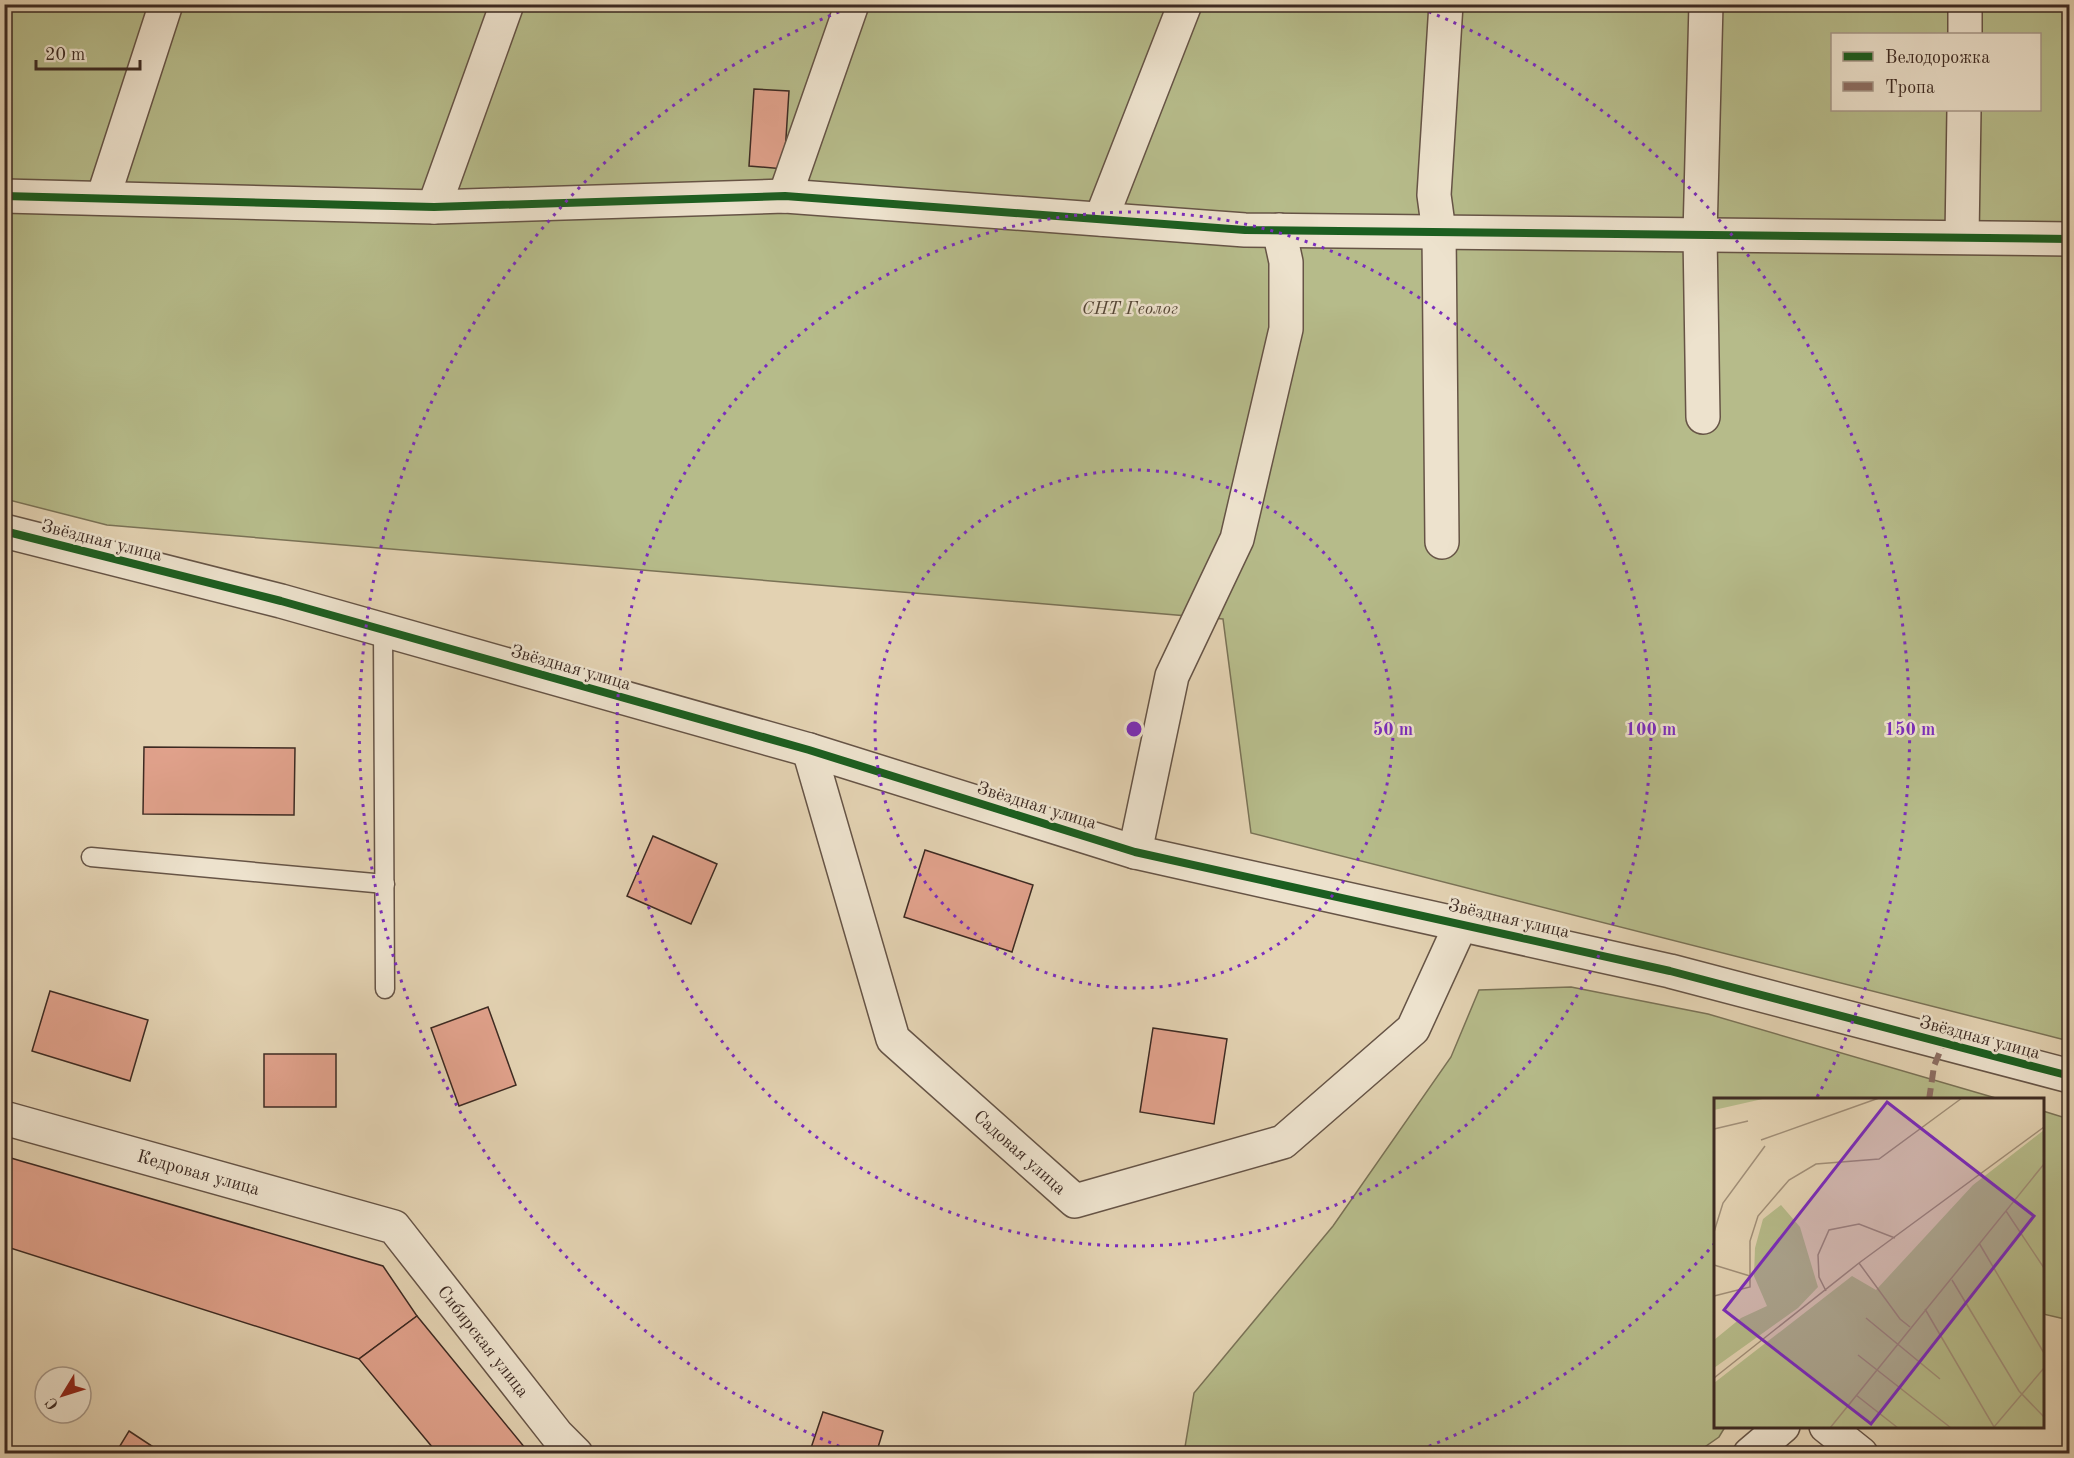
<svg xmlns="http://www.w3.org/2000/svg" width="2074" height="1458" font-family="'Old Standard TT',serif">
<rect width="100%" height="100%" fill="#e3d2b2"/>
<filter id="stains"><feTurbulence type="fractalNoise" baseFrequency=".00333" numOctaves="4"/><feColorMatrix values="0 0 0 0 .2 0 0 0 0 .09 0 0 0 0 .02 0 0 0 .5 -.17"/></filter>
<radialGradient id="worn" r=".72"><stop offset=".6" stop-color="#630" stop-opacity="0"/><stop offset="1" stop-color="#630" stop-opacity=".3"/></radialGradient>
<g fill="#b6bb8a" stroke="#7a7256" stroke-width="1.5" fill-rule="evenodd">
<path d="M 4,5 L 2069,5 L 2069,1041 L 1251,833 L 1223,619 L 107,525 L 5,499 ZM 1832,34 L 2040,34 L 2040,110 L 1832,110 Z"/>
<polygon points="1571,987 1708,1014 1999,1099 1716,1100 1716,1426 1725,1427 1719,1437 1696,1453 1184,1453 1194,1393 1333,1226 1451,1057 1479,990"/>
<polygon points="2043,1111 2069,1119 2069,1320 2043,1314"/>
</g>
<g fill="#e0a18b" stroke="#3d2a22" stroke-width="1.5">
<polygon points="754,89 789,91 784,169 749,166"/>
<polygon points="144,747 295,748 294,815 143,814"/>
<polygon points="653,836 717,864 691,924 627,896"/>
<polygon points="925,850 1033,885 1012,952 904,917"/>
<polygon points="50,991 148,1020 130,1081 32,1051"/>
<polygon points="488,1007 516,1085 459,1106 431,1028"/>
<polygon points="1153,1028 1227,1039 1214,1124 1140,1112"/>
<rect x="264" y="1054" width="72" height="53"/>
<polygon points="4,1156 383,1266 417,1316 359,1359 4,1246"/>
<polygon points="417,1316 530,1454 438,1454 359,1359"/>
<polygon points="823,1412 883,1431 876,1454 809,1454"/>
<polygon points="129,1431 164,1454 115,1454"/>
</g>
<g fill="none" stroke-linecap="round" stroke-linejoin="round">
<defs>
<g id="lane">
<polyline points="383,630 385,989"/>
<polyline points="91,857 385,884"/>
</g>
<g id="street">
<polyline points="1965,34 1965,4"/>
<polyline points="4,196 434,207 785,196 1245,230 2070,239"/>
<polyline points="785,196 852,4"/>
<polyline points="103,198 166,4"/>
<polyline points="434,207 507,4"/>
<polyline points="1101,219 1185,4"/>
<polyline points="1962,237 1964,110"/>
<polyline points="1703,417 1700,235 1706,4"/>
<polyline points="4,531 281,601 809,750 1135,852 1670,971 2070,1076"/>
<polyline points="1442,542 1439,232 1434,195 1446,4"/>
<path id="s1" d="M 809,750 L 893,1039 L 1075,1201 L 1283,1142 L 1413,1029 L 1462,922"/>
<polyline points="1135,852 1172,676 1237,539 1286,329 1286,262 1279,230"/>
<path id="s2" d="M 4,1118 L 394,1227 L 557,1435 L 576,1454"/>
<polyline points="1826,1426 1861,1454"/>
<polyline points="1750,1454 1783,1426"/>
</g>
</defs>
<use href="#lane" stroke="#665446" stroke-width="21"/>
<use href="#street" stroke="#665446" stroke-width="36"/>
<use href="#lane" stroke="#ede2cd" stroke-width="18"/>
<use href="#street" stroke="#ede2cd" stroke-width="33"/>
<polyline stroke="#8d6e63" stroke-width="6" stroke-dasharray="12 6" stroke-linecap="butt" points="1929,1100 1934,1066 1944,1042"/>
<defs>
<g id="cycleway">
<polyline points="4,196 434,207 785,196 1245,230 2070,239"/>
<polyline points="4,531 281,601 809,750 1135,852 1670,971 2070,1076"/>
</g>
</defs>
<use href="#cycleway" stroke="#ede2cd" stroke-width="11"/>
<use href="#cycleway" stroke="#1b5e20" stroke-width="8"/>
</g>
<g fill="none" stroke="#7b2cbf" stroke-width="3" stroke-dasharray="3 6">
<circle cx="1134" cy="729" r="259"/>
<circle cx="1134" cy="729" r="517"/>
<path d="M1715 1243A776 776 0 0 1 1412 1453M856 1453A776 776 0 0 1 856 5M1412 5A776 776 0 0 1 1816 1099"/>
</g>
<g text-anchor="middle" stroke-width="5" stroke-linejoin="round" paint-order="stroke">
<g font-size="18" font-style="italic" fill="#554737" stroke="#ede2cd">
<text x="1130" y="314">СНТ Геолог</text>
</g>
<g font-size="18" fill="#3d2a22" stroke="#ede2cd">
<text transform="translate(102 540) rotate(14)" y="6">Звёздная улица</text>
<text transform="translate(571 667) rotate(16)" y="6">Звёздная улица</text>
<text transform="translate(1037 805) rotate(17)" y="6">Звёздная улица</text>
<text transform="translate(1509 918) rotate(13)" y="6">Звёздная улица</text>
<text transform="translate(1980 1037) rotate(15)" y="6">Звёздная улица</text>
<text dy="6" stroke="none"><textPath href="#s1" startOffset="471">Садовая улица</textPath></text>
<text dy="6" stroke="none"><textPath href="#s2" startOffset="202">Кедровая улица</textPath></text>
<text dy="6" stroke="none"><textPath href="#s2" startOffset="550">Сибирская улица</textPath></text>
</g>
</g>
<g transform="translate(1714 1098)">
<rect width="330" height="330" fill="#e3d2b2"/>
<path d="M 0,0 L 53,0 L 0,12 ZM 330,32 L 330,330 L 0,330 L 0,285 L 138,178 L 162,192 L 259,87 ZM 67,107 L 86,129 L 104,189 L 84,210 L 0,270 L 0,242 L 27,220 L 53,208 L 40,178 L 41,150 L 49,121 Z" fill="#b6bb8a"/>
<path fill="none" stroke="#a18f78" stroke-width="1.5" d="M 0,31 L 34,23M 47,42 L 165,0M 292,113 L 330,170M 0,134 L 9,105 L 51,48M 265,145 L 330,255M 145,165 L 186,221 L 196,229M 0,167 L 36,178M 238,182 L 305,293 L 330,319M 112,193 L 105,179 L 104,157 L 115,132 L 145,126 L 181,140M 0,198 L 36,189 L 36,143 L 44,118 L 75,82 L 102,66 L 165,61 L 248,0M 211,211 L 280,329 L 330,270M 152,220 L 226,281M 144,257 L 237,330M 0,280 L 145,165 L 330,29M 142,297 L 184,330M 116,330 L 330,66"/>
<path fill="#7b2cbf" fill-opacity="0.15" stroke="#7b2cbf" stroke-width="3" d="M 173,4 L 320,118 L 157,326 L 10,212 Z"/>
<rect width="330" height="330" fill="none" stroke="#3d2a22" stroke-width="3"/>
</g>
<circle cx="1134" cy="729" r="9" fill="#7b2cbf" stroke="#ede2cd" stroke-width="3"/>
<g font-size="18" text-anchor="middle" font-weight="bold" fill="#7b2cbf" stroke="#ede2cd" stroke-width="5" stroke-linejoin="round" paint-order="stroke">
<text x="1393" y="735">50 m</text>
<text x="1651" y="735">100 m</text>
<text x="1910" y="735">150 m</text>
</g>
<rect width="2074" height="1458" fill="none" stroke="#e3d2b2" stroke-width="24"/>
<rect x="6" y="6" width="2062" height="1446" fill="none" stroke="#3d2a22" stroke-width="3"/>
<rect x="12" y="12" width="2050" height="1434" fill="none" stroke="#3d2a22" stroke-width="1.5"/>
<rect x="1831" y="33" width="210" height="78" fill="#ede2cd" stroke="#a79889" stroke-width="1.5"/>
<rect x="1843" y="52" width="30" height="9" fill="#1b5e20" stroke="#a79889" stroke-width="1.5"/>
<text x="1885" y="63" font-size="18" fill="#3d2a22">Велодорожка</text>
<rect x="1843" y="82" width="30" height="9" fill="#8d6e63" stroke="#a79889" stroke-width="1.5"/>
<text x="1885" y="93" font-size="18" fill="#3d2a22">Тропа</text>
<g transform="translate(63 1395) rotate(232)"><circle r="28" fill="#ede2cd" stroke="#a79889" stroke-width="1.5"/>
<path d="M0-4.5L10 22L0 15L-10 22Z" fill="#8f2418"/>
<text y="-9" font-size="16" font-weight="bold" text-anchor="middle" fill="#3d2a22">С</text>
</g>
<path d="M36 60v9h104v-9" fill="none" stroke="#3d2a22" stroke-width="3"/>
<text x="45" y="60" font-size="18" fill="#3d2a22" stroke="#ede2cd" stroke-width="4.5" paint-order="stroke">20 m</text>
<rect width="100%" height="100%" filter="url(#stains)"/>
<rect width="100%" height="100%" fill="url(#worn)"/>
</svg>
